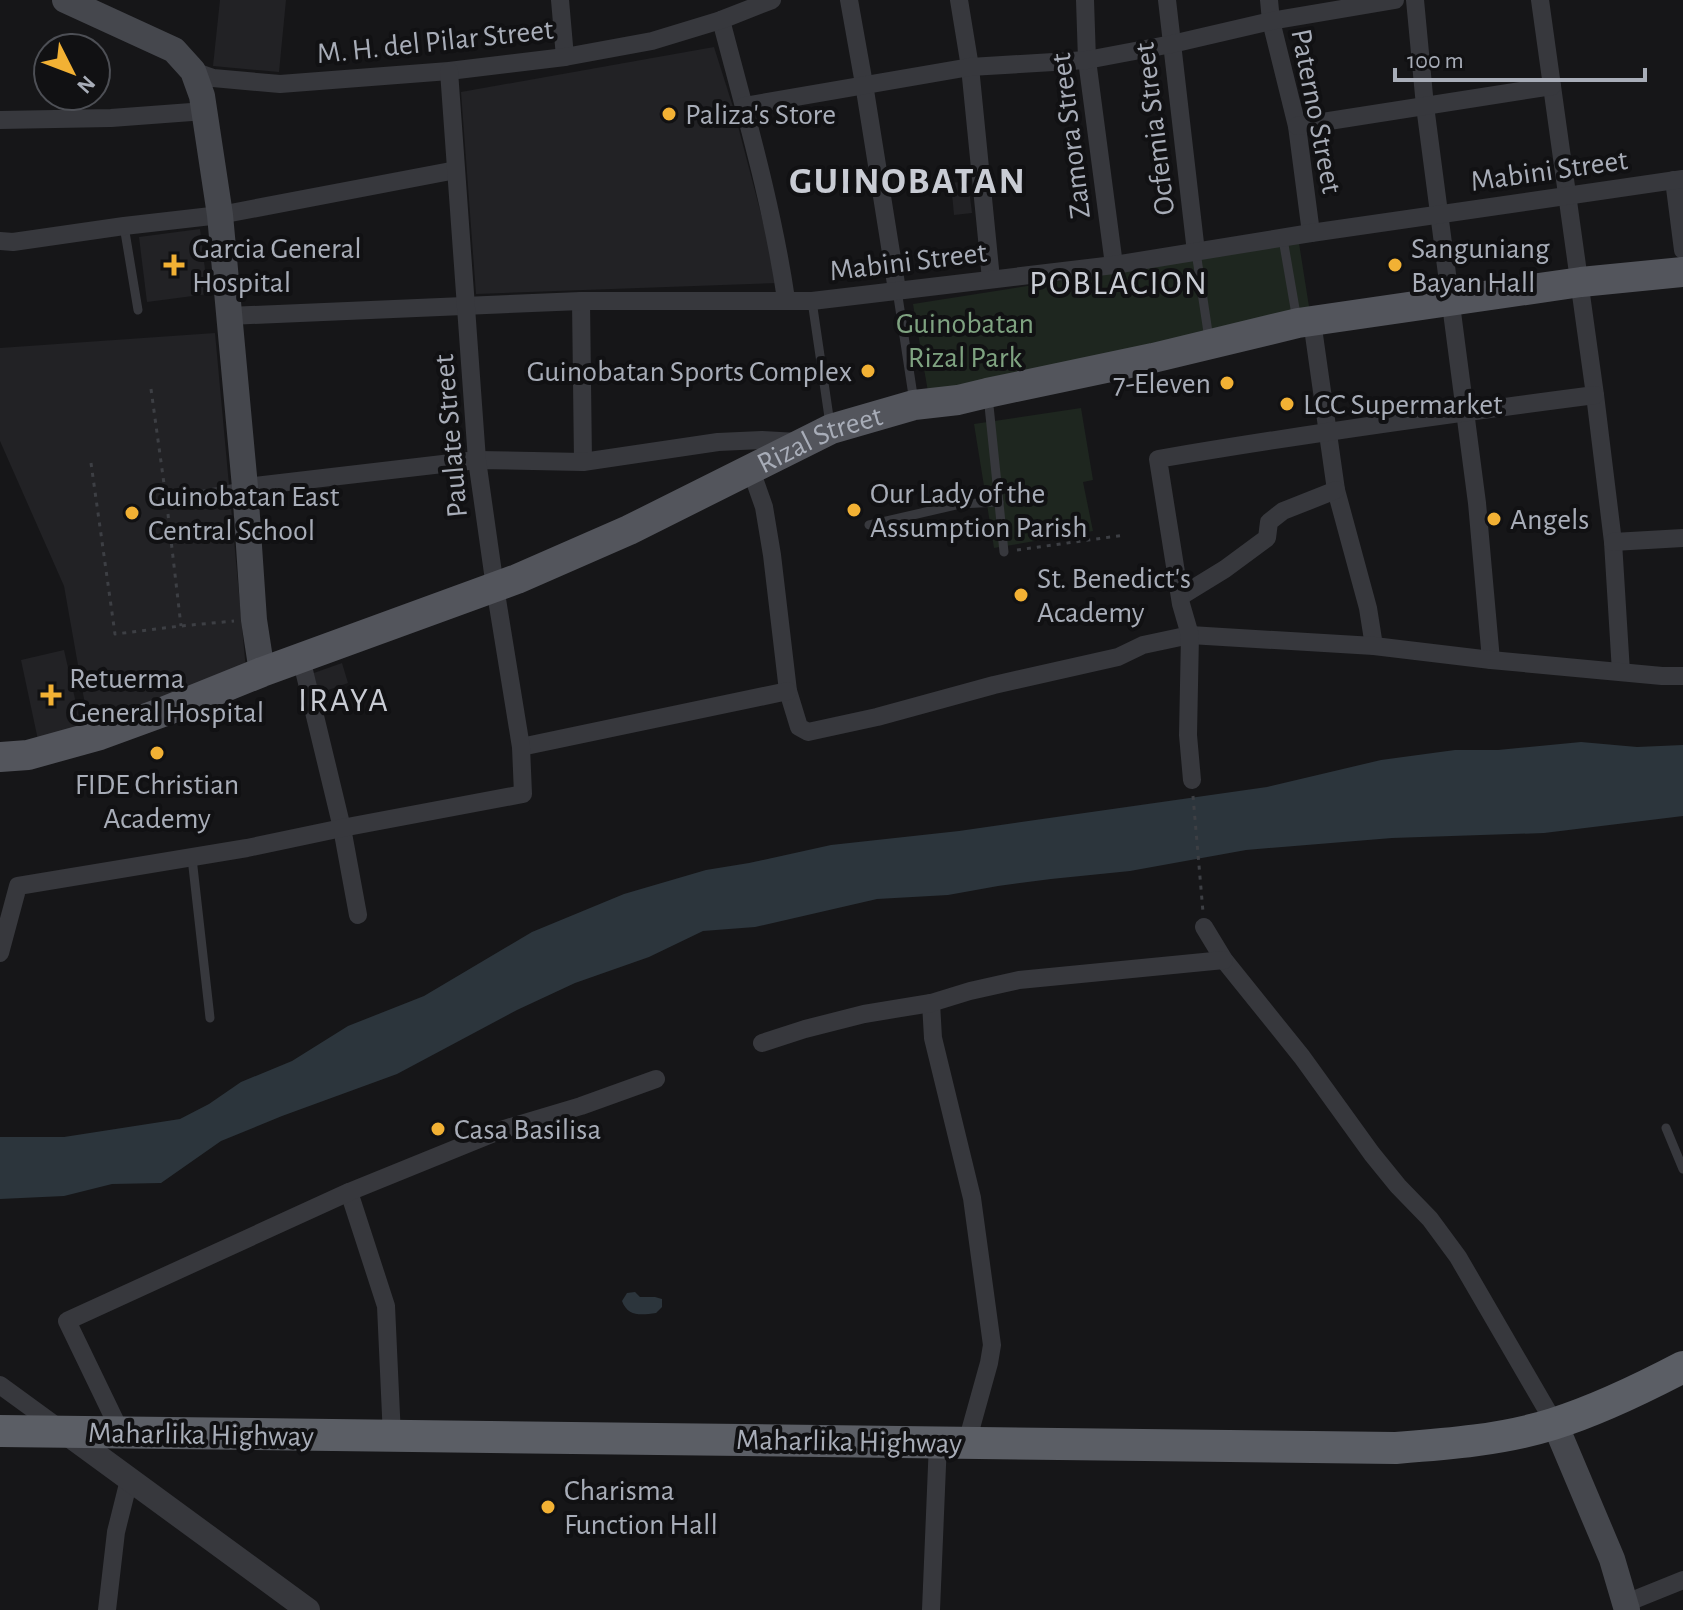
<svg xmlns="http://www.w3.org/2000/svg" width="1683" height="1610" font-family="'Alegreya Sans',sans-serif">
<rect width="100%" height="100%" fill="#161618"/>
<g fill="#222225">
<polygon points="220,0 286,0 279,72 213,66"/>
<polygon points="714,47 733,107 779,283 476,294 461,92"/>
<polygon points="968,181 972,213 954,215 951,183"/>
<polygon points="200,229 208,294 147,302 139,237"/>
<polygon points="215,333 246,670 89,727 64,586 0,441 0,348"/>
<polygon points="64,650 82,730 38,740 21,660"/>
<polygon points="342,663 348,683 317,694 311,674"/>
</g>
<g fill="#1e261f">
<polygon points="1299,243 1310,313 928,392 913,304"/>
<polygon points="1081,408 1093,480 1083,482 1093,531 994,548 974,424"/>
</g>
<g fill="#2c353c">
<polygon points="1581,742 1637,747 1683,745 1683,816 1544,833 1392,838 1246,850 1130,871 1051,879 998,886 948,895 877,899 755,927 703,931 649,957 575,983 517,1010 397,1074 282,1116 221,1141 161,1183 112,1184 64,1196 0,1199 0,1137 64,1137 180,1119 209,1104 241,1082 292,1061 348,1026 424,996 532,932 624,894 706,870 749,863 831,845 959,831 1267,787 1381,760 1455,750 1498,750"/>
<path d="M 635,1292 L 640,1297 L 655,1297 L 662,1299 L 662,1307 L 656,1313 C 641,1315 628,1317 622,1301 L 627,1293 Z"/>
</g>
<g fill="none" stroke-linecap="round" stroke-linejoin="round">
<g stroke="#3d3f44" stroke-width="3" stroke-dasharray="4 6" stroke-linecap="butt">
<polyline points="151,389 165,491"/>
<polyline points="91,463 115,634 181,626 234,621"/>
<polyline points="168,514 181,626"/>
<polyline points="1017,550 1125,535"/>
<polyline points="1193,796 1203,912"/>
</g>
<g stroke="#37383d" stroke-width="9">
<polyline points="124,226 138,310"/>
<polyline points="1283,239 1297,320"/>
<polyline points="1196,252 1209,339"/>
<polyline points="897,290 914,402"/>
<polyline points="812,301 830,424"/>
<polyline points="988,396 1004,552"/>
<polyline points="166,501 242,487"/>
<polyline points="869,525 960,504 999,502"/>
<polyline points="192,858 210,1018"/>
<polyline points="1666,1128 1683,1169"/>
</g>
<g stroke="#37383d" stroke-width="18">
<polyline points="560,0 565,57"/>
<polyline points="849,0 864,84 897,290"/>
<polyline points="959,0 970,67 991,279"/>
<polyline points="1085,0 1087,60 1114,265"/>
<polyline points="1167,0 1196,252"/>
<polyline points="1269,0 1271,21 1297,126 1311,233"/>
<polyline points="1415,0 1425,106 1477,503 1491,660"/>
<polyline points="1540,0 1595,395 1613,542 1621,672"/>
<path d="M 721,20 C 745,112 772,204 786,299"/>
<polyline points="193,71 213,78 280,84 449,71 565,57 652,41 721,20 772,0"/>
<polyline points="744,106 970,67 1087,60 1172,44 1271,21 1395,0"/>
<polyline points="0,120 111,118 205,111"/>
<polyline points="1297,126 1552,86"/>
<polyline points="1674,180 1683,250"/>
<polyline points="0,241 13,242 124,226 220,215 456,170"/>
<polyline points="581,301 583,462"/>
<polyline points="229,316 581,301 812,301 1114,265 1311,233 1683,179"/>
<polyline points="1312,321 1336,490 1368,608 1374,646"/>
<polyline points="751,470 764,507 772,555 788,691 799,727 808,732 877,717 994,685 1118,657 1143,645 1190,635 1374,646 1491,660 1662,676 1683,676"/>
<polyline points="245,487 477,460 583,462 718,442 762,440 798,442"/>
<polyline points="1613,542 1683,538"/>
<polyline points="1181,596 1225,569 1267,538 1269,522 1283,511 1336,490"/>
<polyline points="301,658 342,828 358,915"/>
<polyline points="521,747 788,691"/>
<path d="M 1192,780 L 1188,735 L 1190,635 L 1181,604 L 1158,459 C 1303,434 1449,414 1595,395"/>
<polyline points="1204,927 1224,960 1302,1057 1372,1154 1398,1186 1430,1219 1458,1257 1555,1424"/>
<polyline points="0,953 18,886 247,848 342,828 523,794 521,747 495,587 477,460 449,71"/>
<polyline points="931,1003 933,1038 972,1198 992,1345 989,1363 967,1442"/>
<polyline points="762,1043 805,1029 864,1014 931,1003 970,991 1019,980 1224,960"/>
<polyline points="349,1192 386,1306 392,1437"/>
<polyline points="0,1385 59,1428"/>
<polyline points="121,1433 67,1321 349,1192 504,1129 581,1106 656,1079"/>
<polyline points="1626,1603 1683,1580"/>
<polyline points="107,1610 116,1532 129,1480"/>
<polyline points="931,1610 938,1442"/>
</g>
<polyline stroke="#37383d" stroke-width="24" points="65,1432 308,1610"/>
<g stroke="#45474d" stroke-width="26">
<polyline points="65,0 174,50 193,71 202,96 220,215 245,487 254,620 262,672"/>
<polyline points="1555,1424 1612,1559 1627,1610"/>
</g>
<path stroke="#53555c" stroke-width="30" id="s1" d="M 0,757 L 28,755 L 100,735 L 163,712 L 262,672 L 517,579 L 629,530 L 831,429 L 914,405 L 958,400 L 987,393 L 1153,358 L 1298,323 L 1581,282 L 1683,272"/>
<path stroke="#5b5e65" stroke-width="32" d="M 0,1431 L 1395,1448 C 1448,1444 1502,1440 1553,1424 C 1598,1410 1641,1389 1683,1367"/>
</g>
<g fill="#f2b134" stroke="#111113" stroke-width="3">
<circle cx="669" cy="114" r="8"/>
<path d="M170 253h8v8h8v8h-8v8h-8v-8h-8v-8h8z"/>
<circle cx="1395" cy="265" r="8"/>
<circle cx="868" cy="371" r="8"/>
<circle cx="1227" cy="383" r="8"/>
<circle cx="1287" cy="404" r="8"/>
<circle cx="854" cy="510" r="8"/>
<circle cx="132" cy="513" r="8"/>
<circle cx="1494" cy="519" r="8"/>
<circle cx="1021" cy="595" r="8"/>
<path d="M47 683h8v8h8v8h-8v8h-8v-8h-8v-8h8z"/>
<circle cx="157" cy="753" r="8"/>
<circle cx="438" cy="1129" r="8"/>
<circle cx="548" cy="1507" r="8"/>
</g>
<g text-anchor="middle" stroke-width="8" stroke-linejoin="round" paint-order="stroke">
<g font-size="30" fill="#a8adb8" stroke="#111113">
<text transform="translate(435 41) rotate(-6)" y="10">M. H. del Pilar Street</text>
<text transform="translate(1317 111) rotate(79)" y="10">Paterno Street</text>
<text transform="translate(1154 129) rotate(-97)" y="10">Ocfemia Street</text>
<text transform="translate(1070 136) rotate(-97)" y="10">Zamora Street</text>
<text transform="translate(1549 170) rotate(-8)" y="10">Mabini Street</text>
<text transform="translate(908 261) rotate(-7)" y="10">Mabini Street</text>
<text transform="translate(450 436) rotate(-95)" y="10">Paulate Street</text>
<text dy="10" stroke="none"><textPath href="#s1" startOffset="882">Rizal Street</textPath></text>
<text transform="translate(201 1434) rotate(1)" y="10">Maharlika Highway</text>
<text transform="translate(849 1441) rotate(1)" y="10">Maharlika Highway</text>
</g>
<g font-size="30" fill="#a8adb8" stroke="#111113" text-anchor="start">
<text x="685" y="124">Paliza's Store</text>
<text x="192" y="258">Garcia General<tspan x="192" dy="34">Hospital</tspan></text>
<text x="1411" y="258">Sanguniang<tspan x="1411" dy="34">Bayan Hall</tspan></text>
<text x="852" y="381" text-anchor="end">Guinobatan Sports Complex</text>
<text x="1211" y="393" text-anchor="end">7-Eleven</text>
<text x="1303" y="414">LCC Supermarket</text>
<text x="870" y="503">Our Lady of the<tspan x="870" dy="34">Assumption Parish</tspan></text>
<text x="148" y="506">Guinobatan East<tspan x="148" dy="34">Central School</tspan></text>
<text x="1510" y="529">Angels</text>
<text x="1037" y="588">St. Benedict's<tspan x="1037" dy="34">Academy</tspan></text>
<text x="69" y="688">Retuerma<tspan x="69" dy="34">General Hospital</tspan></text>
<text x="157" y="794" text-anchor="middle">FIDE Christian<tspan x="157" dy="34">Academy</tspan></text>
<text x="454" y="1139">Casa Basilisa</text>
<text x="564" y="1500">Charisma<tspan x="564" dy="34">Function Hall</tspan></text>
</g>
<g font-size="30" fill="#7fa381" stroke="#111113">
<text x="965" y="333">Guinobatan<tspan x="965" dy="34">Rizal Park</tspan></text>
</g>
<g font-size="34" letter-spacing="2" fill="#c9ccd4" stroke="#111113">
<text x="1119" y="294">POBLACION</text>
<text x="344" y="711">IRAYA</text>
</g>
<g font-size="38" font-weight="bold" letter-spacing="2" fill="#c9ccd4" stroke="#111113">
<text x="908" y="193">GUINOBATAN</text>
</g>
</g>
<g transform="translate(72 72) rotate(132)"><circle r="38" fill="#111113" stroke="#4d4f55" stroke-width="2"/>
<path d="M0-6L14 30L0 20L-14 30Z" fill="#f2b134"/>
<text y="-12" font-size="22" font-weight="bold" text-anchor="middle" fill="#a8adb8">N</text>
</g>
<path d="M1395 68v12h250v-12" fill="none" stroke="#a8adb8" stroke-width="4"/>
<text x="1407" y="68" font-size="24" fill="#a8adb8" stroke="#111113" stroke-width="6" paint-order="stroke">100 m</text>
</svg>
